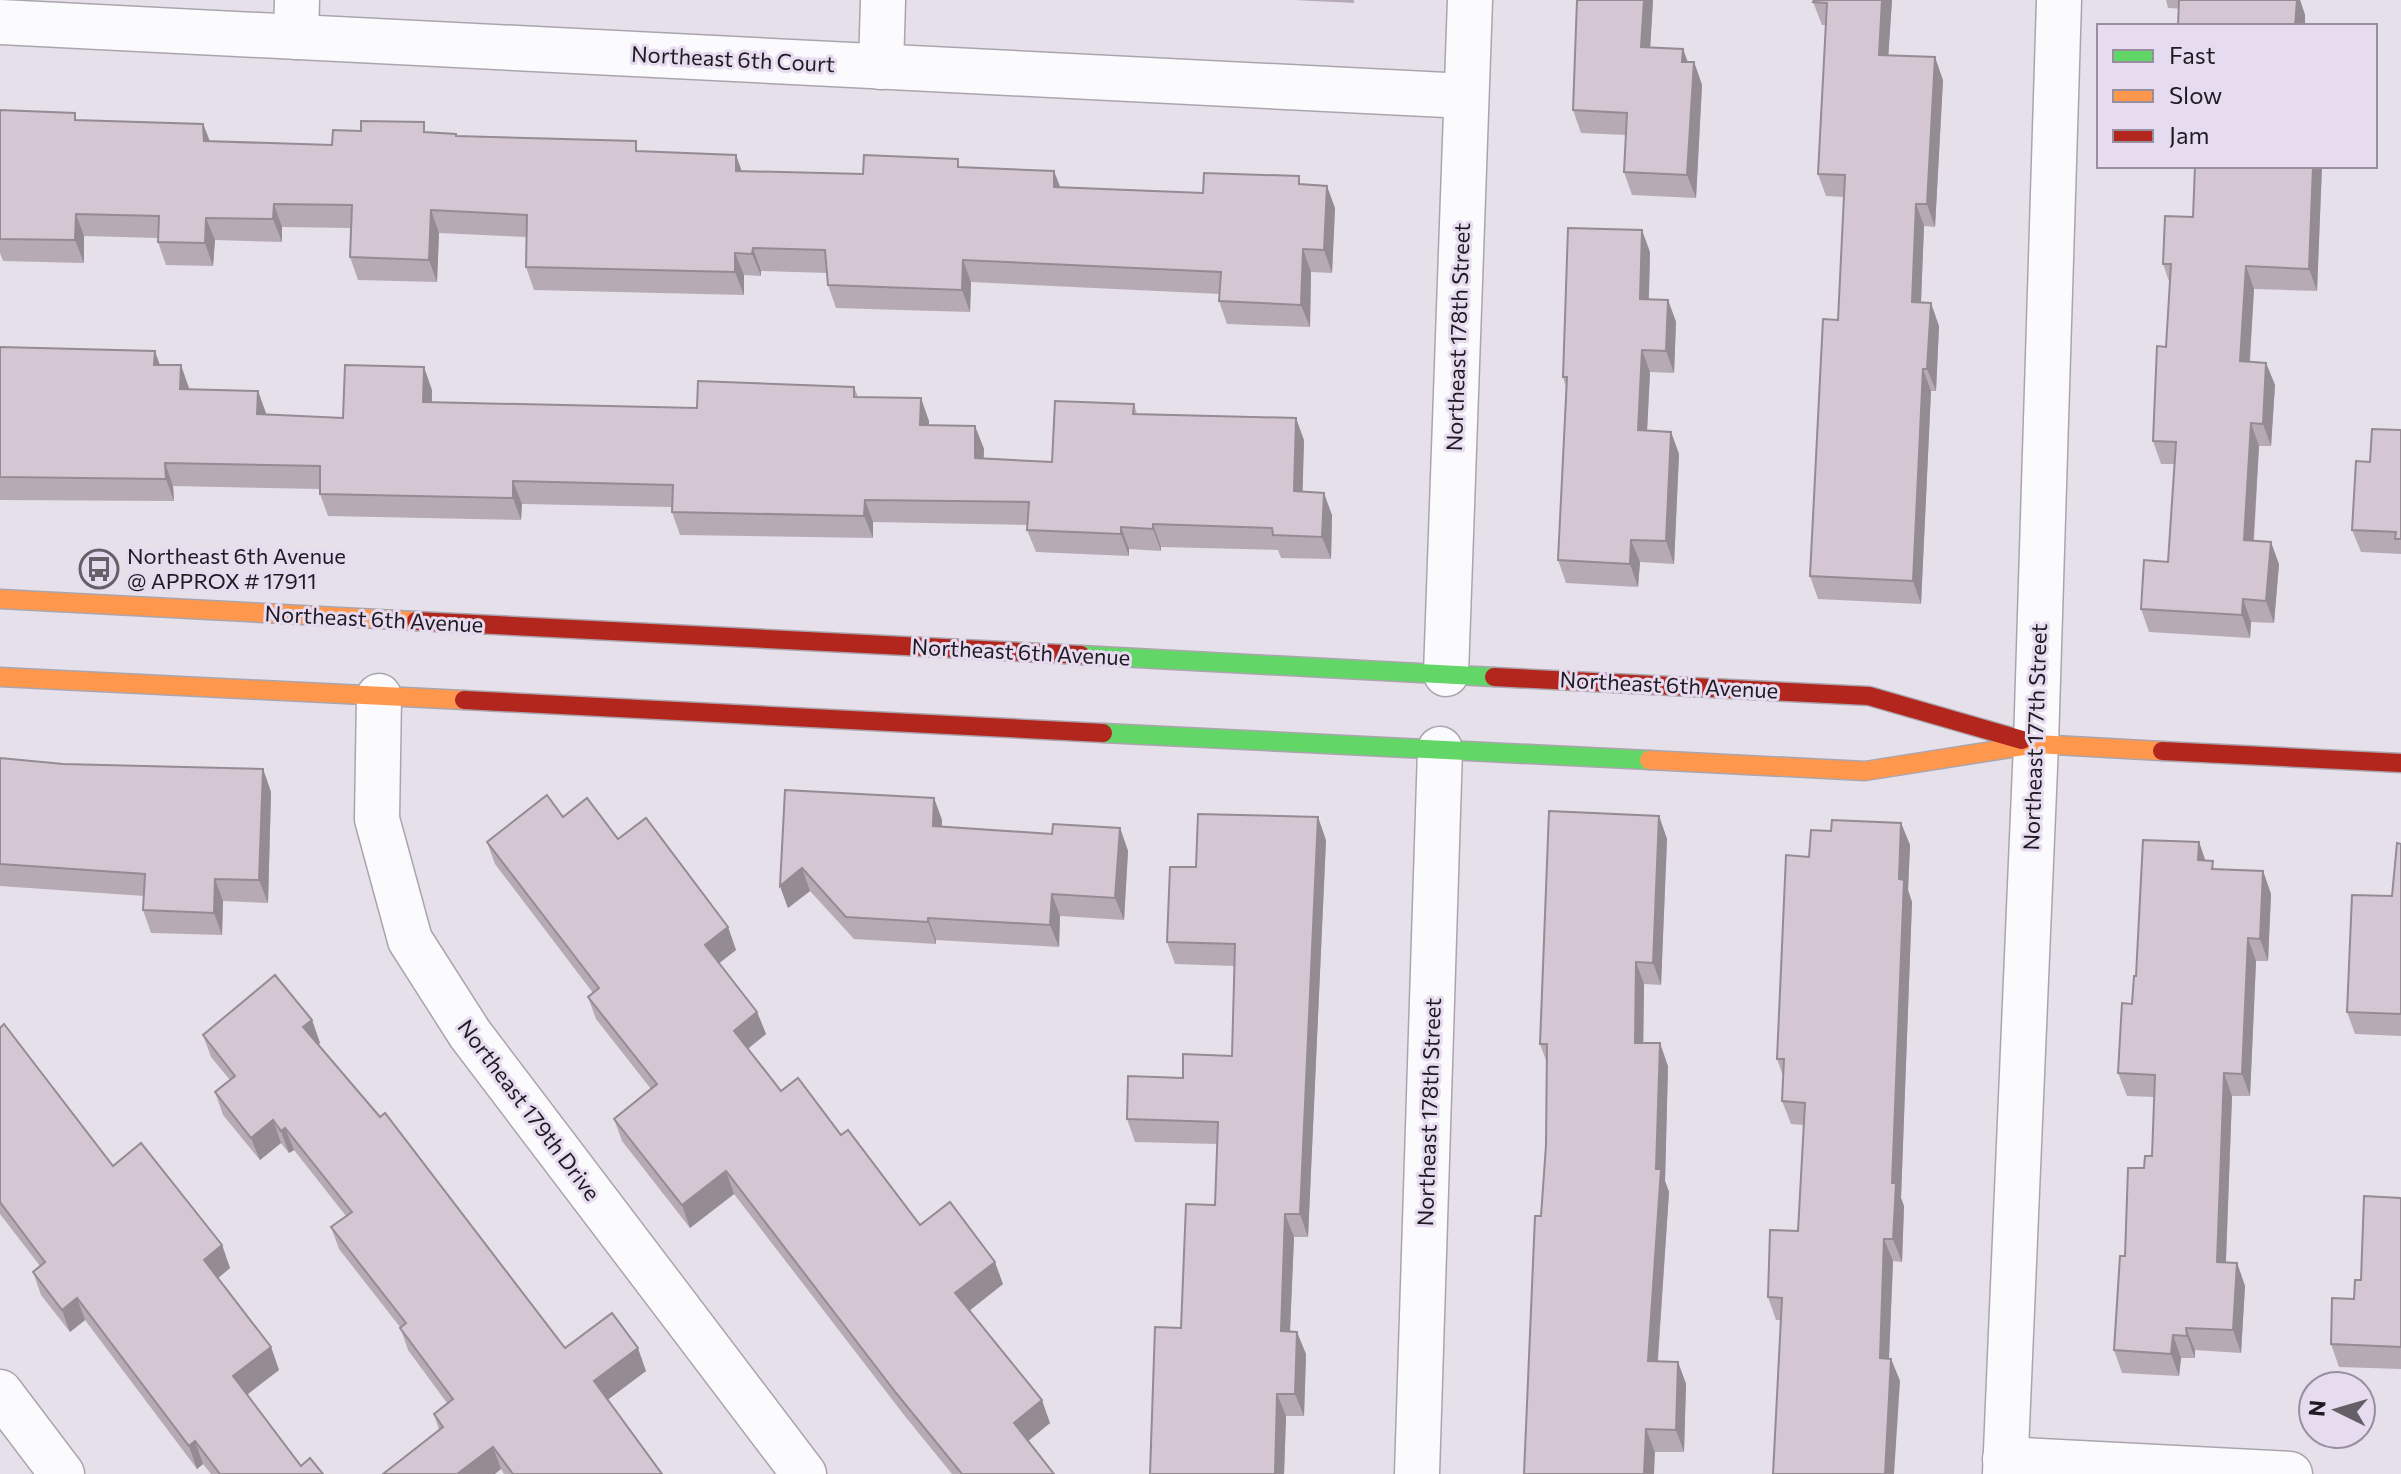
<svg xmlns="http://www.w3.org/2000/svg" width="2401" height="1474" font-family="Commissioner,sans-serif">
<rect width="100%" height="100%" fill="#e6e0eb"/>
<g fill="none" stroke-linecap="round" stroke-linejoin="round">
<defs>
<g id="street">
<polyline points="0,22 1466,96"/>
<polyline points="296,37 297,0"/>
<polyline points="881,67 883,0"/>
<polyline points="1446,674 1470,0"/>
<polyline points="379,696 377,819 410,940 470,1034 804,1474"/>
<polyline points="0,1392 62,1474"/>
<polyline points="2005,1459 2290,1474"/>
<polyline points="1417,1474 1440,749"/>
<polyline points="2005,1474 2036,744 2059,0"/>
</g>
<g id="fast">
<polyline points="1081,655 1494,677"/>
<polyline points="1103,733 1649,760"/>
</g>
<g id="slow">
<polyline points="0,599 416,621"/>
<polyline points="0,677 464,700"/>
<polyline points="1649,760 1865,771 2036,744 2162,751"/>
</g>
<g id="jam">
<polyline points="416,621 1081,655"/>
<polyline points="1494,677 1869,696 2022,740"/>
<polyline points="464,700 1103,733"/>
<polyline points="2162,751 2401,763"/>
</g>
</defs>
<use href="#street" stroke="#aaa5ad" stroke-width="47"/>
<use href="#fast" stroke="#aaa5ad" stroke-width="21"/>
<use href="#slow" stroke="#aaa5ad" stroke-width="21"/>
<use href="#jam" stroke="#aaa5ad" stroke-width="21"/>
<use href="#street" stroke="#fbfafc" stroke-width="44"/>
<use href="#fast" stroke="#63d668" stroke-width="18"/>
<use href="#slow" stroke="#ff974d" stroke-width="18"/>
<use href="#jam" stroke="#b3261e" stroke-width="18"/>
</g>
<g fill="#b6aab5">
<polygon points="1294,0 1354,0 1354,3"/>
<polygon points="1577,0 1653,0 1650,47 1683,49 1688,62 1694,62 1702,85 1696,198 1632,195 1624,172 1626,135 1581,133 1573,110"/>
<polygon points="1892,0 1888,55 1943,80 1935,227 1924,226 1921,303 1939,326 1936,391 1931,391 1921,604 1818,599 1810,576 1838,320 1844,197 1826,196 1818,174 1826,25 1822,25 1813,2"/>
<polygon points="2166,0 2300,0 2305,15 2168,8"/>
<polygon points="0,110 78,121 203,124 210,141 332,145 428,133 456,134 457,136 640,151 736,155 742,172 863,174 961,167 1060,187 1203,193 1302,184 1335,208 1332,273 1311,272 1310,327 1227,324 1219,301 1220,294 971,282 970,312 836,308 828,285 827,273 761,271 761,276 744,275 744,295 534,290 526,267 527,237 439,233 437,282 358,280 350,257 351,228 282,227 282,242 215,240 213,266 166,265 158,242 158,238 84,236 84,263 3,261 0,253"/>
<polygon points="2322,166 2317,291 2254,289 2250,362 2266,363 2275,385 2271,446 2259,446 2254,541 2279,564 2274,623 2251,622 2250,638 2149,632 2141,609 2168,562 2175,464 2161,464 2153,441 2166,347 2170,284 2163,264 2193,217"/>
<polygon points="1650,252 1649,299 1668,300 1676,322 1674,373 1650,372 1647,430 1671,432 1679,454 1674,564 1640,562 1638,587 1566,583 1558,560 1566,387 1563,377"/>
<polygon points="0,347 160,365 189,389 258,391 266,415 343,418 432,390 432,402 697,408 854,387 858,397 929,421 929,426 975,426 984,449 983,458 1052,462 1134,404 1137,414 1304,440 1302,492 1332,515 1331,559 1281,558 1278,550 1161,547 1161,551 1129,549 1129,556 1036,552 1027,530 1028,525 873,522 873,538 680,535 672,512 672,507 522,504 521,520 328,516 320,494 320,489 173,486 174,501 0,500"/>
<polygon points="2401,430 2401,554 2361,552 2352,530 2370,462"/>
<polygon points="0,758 63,764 263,769 271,792 268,903 223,901 222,935 151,933 143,910 144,896 0,886"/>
<polygon points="785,790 934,798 942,820 942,827 1052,834 1120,828 1128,851 1124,920 1060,916 1059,947 936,940 936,944 854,939 810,891 788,908 780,886"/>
<polygon points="1659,816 1667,839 1661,985 1644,984 1643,1043 1668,1066 1665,1181 1669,1192 1658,1361 1678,1362 1686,1384 1684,1452 1655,1452 1541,1216 1546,1145 1547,1063 1540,1044"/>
<polygon points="563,817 618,839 728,927 736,950 719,963 757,1012 766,1034 748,1049 781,1091 841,1135 920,1225 1003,1284 970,1310 1050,1423 1028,1441 1054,1474 952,1474 904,1415 734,1194 690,1228 622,1141 614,1119 651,1089 596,1019 588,997 593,993 495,864 487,842"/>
<polygon points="1901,823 1910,845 1908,890 1912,902 1901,1198 1904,1206 1902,1262 1893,1261 1889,1359 1891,1359 1900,1381 1781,1320 1776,1320 1768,1297 1798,1231 1804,1125 1791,1124 1782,1101 1783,1076 1777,1059 1809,857 1831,831"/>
<polygon points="1326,840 1308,1237 1294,1237 1290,1331 1306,1354 1304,1416 1286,1416 1284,1474 1150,1474 1181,1328 1215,1205 1217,1144 1135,1142 1127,1119 1232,1056 1234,966 1175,964 1167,942 1196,867"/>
<polygon points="2199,842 2205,861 2216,869 2263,871 2271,894 2268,961 2256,961 2250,1096 2232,1096 2226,1262 2237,1263 2245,1286 2241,1353 2195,1350 2195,1358 2181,1358 2179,1376 2122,1373 2114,1350 2125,1256 2144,1168 2152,1156 2155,1097 2127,1096 2118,1073 2136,976"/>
<polygon points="2401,844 2401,1036 2355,1034 2347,1012 2392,896"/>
<polygon points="312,1020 320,1043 318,1044 565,1348 646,1371 607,1400 662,1474 504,1474 501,1469 439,1430 434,1414 447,1403 408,1350 400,1327 339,1249 331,1227 346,1216 294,1150 289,1153 281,1143 260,1160 223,1115 215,1092 230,1080 211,1057 203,1035"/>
<polygon points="0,1028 113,1166 222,1245 230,1268 218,1278 271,1347 279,1370 247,1395 301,1466 323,1474 211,1474 203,1464 197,1469 85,1320 70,1332 41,1295 33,1272 40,1266 0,1214"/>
<polygon points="2401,1198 2401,1369 2339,1367 2331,1344 2354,1299 2361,1280"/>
</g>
<g fill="#948b93">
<polygon points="1644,0 1653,0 1649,69 1641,47"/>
<polygon points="1882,0 1892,0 1887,77 1879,55"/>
<polygon points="2297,0 2300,0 2305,15 2305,26 2295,26"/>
<polygon points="1683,49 1691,72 1682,62"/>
<polygon points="1935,57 1943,80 1935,227 1927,204"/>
<polygon points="1694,62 1702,85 1696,198 1687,175"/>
<polygon points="203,124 212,147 204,141"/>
<polygon points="736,155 744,178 736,171"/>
<polygon points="2313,166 2322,166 2317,291 2309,269"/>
<polygon points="1054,171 1063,194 1054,187"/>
<polygon points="1327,186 1335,208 1332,273 1324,250"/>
<polygon points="274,204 282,227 282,242 273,219"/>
<polygon points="1916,204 1924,226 1920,325 1912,302"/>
<polygon points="431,210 439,233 437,282 429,260"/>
<polygon points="76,214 84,236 84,263 75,240"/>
<polygon points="206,218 215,240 213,266 205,243"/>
<polygon points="1642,230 1650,252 1648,321 1640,299"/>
<polygon points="753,248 761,271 761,276 752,254"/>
<polygon points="1303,249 1311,272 1310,327 1301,305"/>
<polygon points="735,253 744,275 744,295 735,272"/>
<polygon points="963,260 971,282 970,312 962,290"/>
<polygon points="2246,266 2254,289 2248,384 2240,361"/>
<polygon points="1668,300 1676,322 1674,373 1666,351"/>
<polygon points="1931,303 1939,326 1936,391 1927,369"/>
<polygon points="1642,350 1650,372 1646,452 1638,430"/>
<polygon points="155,351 163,374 154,365"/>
<polygon points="2266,363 2275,385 2271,446 2263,424"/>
<polygon points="181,365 189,388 188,411 180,389"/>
<polygon points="424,367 432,390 431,425 423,402"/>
<polygon points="1923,369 1931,391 1921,604 1913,581"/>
<polygon points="258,391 266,413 265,437 257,414"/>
<polygon points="921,398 929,421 929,448 920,425"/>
<polygon points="1296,418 1304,440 1302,514 1294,491"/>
<polygon points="2251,423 2259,446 2252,563 2244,540"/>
<polygon points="975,426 984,449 983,480 975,458"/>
<polygon points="1671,432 1679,454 1674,564 1666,541"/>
<polygon points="165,463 173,486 174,501 166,479"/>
<polygon points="513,481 522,504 521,520 513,498"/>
<polygon points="1324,493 1332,515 1331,559 1322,537"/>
<polygon points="865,500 873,522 873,538 864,516"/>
<polygon points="1153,524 1161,547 1161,551 1153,529"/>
<polygon points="1121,527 1129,549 1129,556 1121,534"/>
<polygon points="1631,540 1640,562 1638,587 1630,564"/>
<polygon points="2271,542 2279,564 2274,623 2266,601"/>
<polygon points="2243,599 2251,622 2250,638 2242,615"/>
<polygon points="263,769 271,792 268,903 259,880"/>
<polygon points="934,798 942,820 941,849 933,826"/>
<polygon points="1659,816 1667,839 1661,985 1653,963"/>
<polygon points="1318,817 1326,840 1308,1237 1300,1214"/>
<polygon points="1901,823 1910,845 1908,890 1912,902 1901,1198 1904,1206 1902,1262 1893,1239 1892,1183"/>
<polygon points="1120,828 1128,851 1124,920 1115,898"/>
<polygon points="2199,842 2207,865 2198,860"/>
<polygon points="802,868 810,891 788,908 780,886"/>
<polygon points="2263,871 2271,894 2268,961 2260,939"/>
<polygon points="215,879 223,901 222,935 214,913"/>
<polygon points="1052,894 1060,916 1059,947 1050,925"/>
<polygon points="928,918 936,940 936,944 928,922"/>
<polygon points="728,927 736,950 713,968 705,945"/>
<polygon points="2248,938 2256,961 2250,1096 2242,1074"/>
<polygon points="1636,962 1644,984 1643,1065 1635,1043"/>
<polygon points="757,1012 766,1034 742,1053 734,1031"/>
<polygon points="312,1020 320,1043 312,1049 303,1027"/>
<polygon points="1660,1043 1668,1066 1665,1181 1669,1192 1656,1383 1648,1361 1656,1169"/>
<polygon points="2224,1073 2232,1096 2225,1284 2217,1262"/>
<polygon points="273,1120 281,1143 260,1160 251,1138"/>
<polygon points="285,1128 294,1150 289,1153 281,1131"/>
<polygon points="726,1171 734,1194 690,1228 682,1205"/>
<polygon points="1285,1214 1294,1237 1289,1354 1281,1331"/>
<polygon points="1884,1239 1893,1261 1888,1381 1880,1358"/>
<polygon points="222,1245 230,1268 212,1283 204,1260"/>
<polygon points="995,1262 1003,1284 964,1315 955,1293"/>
<polygon points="2237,1263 2245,1286 2241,1353 2233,1330"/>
<polygon points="77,1298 85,1320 70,1332 62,1310"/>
<polygon points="2186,1328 2195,1350 2195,1358 2187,1336"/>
<polygon points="1297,1332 1306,1354 1304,1416 1295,1394"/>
<polygon points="2173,1335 2181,1358 2179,1376 2171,1354"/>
<polygon points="271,1347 279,1370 241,1399 233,1376"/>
<polygon points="638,1348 646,1371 602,1404 594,1381"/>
<polygon points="1891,1359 1900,1381 1894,1474 1885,1474"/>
<polygon points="1678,1362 1686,1384 1684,1452 1676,1430"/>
<polygon points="1277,1394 1286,1416 1284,1474 1275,1474"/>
<polygon points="1042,1400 1050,1423 1022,1446 1014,1423"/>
<polygon points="1646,1429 1655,1452 1654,1474 1644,1474"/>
<polygon points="195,1441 203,1464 197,1469 189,1446"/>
<polygon points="493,1447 501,1469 495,1474 457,1474"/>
</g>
<g fill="#d4c6d2" stroke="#948b93" stroke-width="2">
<polygon points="1577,0 1644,0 1641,47 1683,49 1682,62 1694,62 1687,175 1624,172 1627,113 1573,110"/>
<polygon points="1814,0 1882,0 1879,55 1935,57 1927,204 1916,204 1912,302 1931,303 1927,369 1923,369 1913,581 1810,576 1823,319 1838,320 1845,175 1818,174 1827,3 1813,2"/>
<polygon points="2179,0 2297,0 2295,26 2178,26"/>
<polygon points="0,110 75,113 75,120 203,124 204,141 332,145 333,130 361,131 361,121 424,122 424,132 456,134 456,136 636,141 636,151 736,155 736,171 863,174 864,155 958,159 958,167 1054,171 1054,187 1203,193 1204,173 1299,176 1299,184 1327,186 1324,250 1303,249 1301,305 1219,301 1221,272 963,260 962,290 828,285 825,250 753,248 752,254 735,253 735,272 526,267 527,215 431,210 429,260 350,257 352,205 274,204 273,219 206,218 205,243 158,242 159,216 76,214 75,240 0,239"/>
<polygon points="2195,166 2313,166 2309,269 2246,266 2240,361 2266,363 2263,424 2251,423 2244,540 2271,542 2266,601 2243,599 2242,615 2141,609 2144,560 2168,562 2176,442 2153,441 2157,346 2166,347 2171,264 2163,264 2165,216 2193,217"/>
<polygon points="1568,228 1642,230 1640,299 1668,300 1666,351 1642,350 1638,430 1671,432 1666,541 1631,540 1630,564 1558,560 1567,377 1563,377"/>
<polygon points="0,347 155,351 154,365 181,365 180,389 258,391 257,414 343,418 345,365 424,367 423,402 697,408 698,381 854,387 854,397 921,398 920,425 975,426 975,458 1052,462 1055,401 1134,404 1133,414 1296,418 1294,491 1324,493 1322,537 1273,535 1272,528 1153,524 1153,529 1121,527 1121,534 1027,530 1029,502 865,500 864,516 672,512 673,485 513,481 513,498 320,494 320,466 165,463 166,479 0,477"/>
<polygon points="2372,429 2401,430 2401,539 2395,539 2396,532 2352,530 2356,461 2370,462"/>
<polygon points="0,758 63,764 263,769 259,880 215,879 214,913 143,910 145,874 0,864"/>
<polygon points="785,790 934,798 933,826 1052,834 1053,824 1120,828 1115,898 1052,894 1050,925 928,918 928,922 846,917 802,868 780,886"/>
<polygon points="547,795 563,817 587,798 618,839 646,818 728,927 705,945 757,1012 734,1031 781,1091 798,1078 841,1135 848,1130 920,1225 950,1202 995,1262 955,1293 1042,1400 1014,1423 1054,1474 962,1474 896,1393 726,1171 682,1205 614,1119 657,1084 588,997 599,988 487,842"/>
<polygon points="1549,811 1659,816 1653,963 1636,962 1635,1043 1660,1043 1656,1169 1661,1169 1648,1361 1678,1362 1676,1430 1646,1429 1644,1474 1524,1474 1535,1216 1541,1216 1546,1145 1547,1044 1540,1044"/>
<polygon points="1198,814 1318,817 1300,1214 1285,1214 1281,1331 1297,1332 1295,1394 1277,1394 1275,1474 1150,1474 1155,1327 1181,1328 1186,1204 1215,1205 1218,1122 1127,1119 1128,1076 1183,1078 1183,1054 1232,1056 1235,944 1167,942 1170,867 1196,867"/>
<polygon points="1832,820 1901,823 1899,879 1904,880 1892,1183 1896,1183 1893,1239 1884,1239 1880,1358 1891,1359 1885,1474 1773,1474 1782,1298 1768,1297 1770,1230 1798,1231 1805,1103 1782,1101 1784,1059 1777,1059 1786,855 1809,857 1811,830 1831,831"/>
<polygon points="2143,840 2199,842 2198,860 2213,861 2212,869 2263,871 2260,939 2248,938 2242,1074 2224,1073 2217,1262 2237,1263 2233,1330 2186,1328 2187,1336 2173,1335 2171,1354 2114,1350 2120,1256 2125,1256 2128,1168 2144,1168 2145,1156 2152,1156 2155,1075 2118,1073 2122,1003 2132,1004 2134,976 2136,976"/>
<polygon points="2397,843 2401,844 2401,1014 2347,1012 2352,895 2392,896"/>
<polygon points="275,975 312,1020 303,1027 380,1117 385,1113 565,1348 612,1313 638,1348 594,1381 662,1474 513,1474 493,1447 457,1474 383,1474 443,1427 434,1414 453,1399 400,1328 406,1323 331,1227 352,1212 285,1128 281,1131 273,1120 251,1138 215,1092 235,1076 203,1035"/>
<polygon points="4,1024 113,1166 141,1143 222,1245 204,1260 271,1347 233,1376 301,1466 310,1458 323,1474 220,1474 195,1441 189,1446 77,1298 62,1310 33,1272 45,1262 0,1202 0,1028"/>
<polygon points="2364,1196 2401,1198 2401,1347 2331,1344 2332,1298 2354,1299 2355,1280 2361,1280"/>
</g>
<defs>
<symbol id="bus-ring" viewBox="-11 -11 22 22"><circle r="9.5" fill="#e7dbf0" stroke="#656068" stroke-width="1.5"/><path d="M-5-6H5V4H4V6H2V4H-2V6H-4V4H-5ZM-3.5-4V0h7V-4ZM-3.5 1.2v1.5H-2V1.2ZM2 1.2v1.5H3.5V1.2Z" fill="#656068"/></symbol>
</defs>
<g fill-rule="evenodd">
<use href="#bus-ring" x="77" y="547" width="44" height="44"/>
</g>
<g text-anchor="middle" stroke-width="6" stroke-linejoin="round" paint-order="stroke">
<g font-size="22" fill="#1f1b22" stroke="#e7dbf0">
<text transform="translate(733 59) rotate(3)" y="8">Northeast 6th Court</text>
<text transform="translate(1458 337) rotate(-88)" y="8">Northeast 178th Street</text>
<text transform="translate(374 619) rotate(3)" y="8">Northeast 6th Avenue</text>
<text transform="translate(1021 652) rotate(3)" y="8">Northeast 6th Avenue</text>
<text transform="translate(1669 685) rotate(3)" y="8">Northeast 6th Avenue</text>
<text transform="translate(2035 737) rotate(-88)" y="8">Northeast 177th Street</text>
<text transform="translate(529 1110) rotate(53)" y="8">Northeast 179th Drive</text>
<text transform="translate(1429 1112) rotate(-88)" y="8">Northeast 178th Street</text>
</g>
<g font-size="22" fill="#1f1b22" stroke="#e7dbf0" text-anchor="start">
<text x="127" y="564">Northeast 6th Avenue<tspan x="127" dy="25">@ APPROX # 17911</tspan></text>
</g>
</g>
<rect x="2097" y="24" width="280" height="144" fill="#e7dbf0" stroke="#978e9e" stroke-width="2"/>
<rect x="2113" y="50" width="40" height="12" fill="#63d668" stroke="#978e9e" stroke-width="2"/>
<text x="2169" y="64" font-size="24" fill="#1f1b22">Fast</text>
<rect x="2113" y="90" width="40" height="12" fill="#ff974d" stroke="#978e9e" stroke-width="2"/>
<text x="2169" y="104" font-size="24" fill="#1f1b22">Slow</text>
<rect x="2113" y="130" width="40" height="12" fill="#b3261e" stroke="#978e9e" stroke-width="2"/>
<text x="2169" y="144" font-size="24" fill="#1f1b22">Jam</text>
<g transform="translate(2337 1410) rotate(275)"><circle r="38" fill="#e7dbf0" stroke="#978e9e" stroke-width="2"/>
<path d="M0-6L14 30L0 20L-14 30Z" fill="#656068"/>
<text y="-12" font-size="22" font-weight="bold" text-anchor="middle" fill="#1f1b22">N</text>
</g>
</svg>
